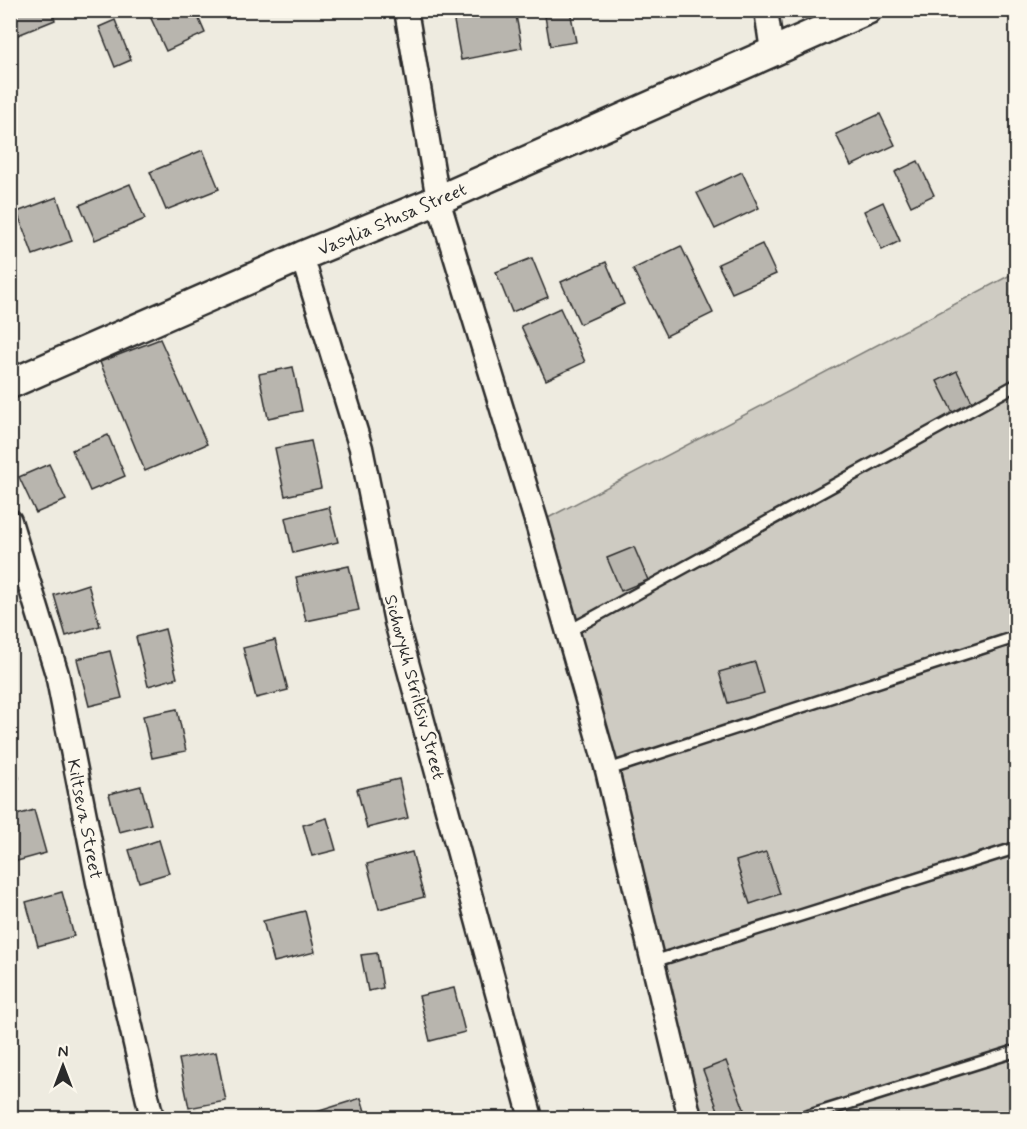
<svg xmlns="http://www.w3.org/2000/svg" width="1027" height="1129" font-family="Mynerve,sans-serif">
<rect width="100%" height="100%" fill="#eeebe0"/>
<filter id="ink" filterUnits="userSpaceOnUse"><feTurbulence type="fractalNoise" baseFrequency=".0167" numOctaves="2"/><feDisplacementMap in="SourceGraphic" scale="12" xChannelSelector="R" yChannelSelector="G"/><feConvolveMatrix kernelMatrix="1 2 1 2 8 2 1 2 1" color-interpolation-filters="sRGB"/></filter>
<g filter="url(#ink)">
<polygon fill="#cecbc2" stroke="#7c7b76" stroke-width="1.5" points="1016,272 1016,1118 689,1118 548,518"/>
<g fill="#b8b5ae" stroke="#2b2b2b" stroke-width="1.5">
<polygon points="10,10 51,10 55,20 13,37 10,30"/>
<polygon points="156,10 195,10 205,33 166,51 149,14"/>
<polygon points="452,10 515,10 522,48 461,60"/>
<polygon points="544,10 570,10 576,42 550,46"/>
<polygon points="115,20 131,60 115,67 99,27"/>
<polygon points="880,114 895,145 851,166 836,134"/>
<polygon points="203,150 219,189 166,210 150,172"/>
<polygon points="918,161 934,195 911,206 895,172"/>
<polygon points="742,172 759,208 715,229 697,193"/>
<polygon points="130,184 145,219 95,240 80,205"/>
<polygon points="57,197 72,241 33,255 17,212"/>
<polygon points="883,202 900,241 882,250 864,211"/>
<polygon points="762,244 776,274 732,293 718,264"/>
<polygon points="681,246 713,313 666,336 633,269"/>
<polygon points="10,248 17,264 10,266"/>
<polygon points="532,258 548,297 512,312 496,272"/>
<polygon points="606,262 624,304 580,324 561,282"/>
<polygon points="560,308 585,362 546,380 521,326"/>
<polygon points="160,339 207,444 145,471 100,362"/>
<polygon points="293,367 302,411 268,418 259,374"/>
<polygon points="957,371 974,406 954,415 937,381"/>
<polygon points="108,435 125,476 90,491 72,450"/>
<polygon points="311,441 321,488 285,496 275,448"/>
<polygon points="49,464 66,500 36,513 19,477"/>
<polygon points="329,507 338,542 293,553 285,518"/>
<polygon points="634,547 648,580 621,591 607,558"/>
<polygon points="349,566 359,610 306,621 296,577"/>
<polygon points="88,584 100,626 66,636 54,595"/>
<polygon points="165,629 177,678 148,686 136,637"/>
<polygon points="275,640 288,690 256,698 243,648"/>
<polygon points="110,651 122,698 89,706 77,659"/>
<polygon points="755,662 764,693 728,703 719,672"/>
<polygon points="177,709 186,751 152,758 143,716"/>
<polygon points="10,747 19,778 10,780"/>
<polygon points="399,779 408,818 367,828 357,789"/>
<polygon points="141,786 151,824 119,832 109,794"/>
<polygon points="34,810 46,853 10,863 10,817"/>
<polygon points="327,818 336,850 312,856 303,825"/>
<polygon points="159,840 169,873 139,882 129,850"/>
<polygon points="412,852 424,897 379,909 367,864"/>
<polygon points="766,852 780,894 750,904 736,861"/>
<polygon points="62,892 74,936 38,946 26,902"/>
<polygon points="305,911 315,952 274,962 263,921"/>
<polygon points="377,953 383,988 368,991 361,955"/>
<polygon points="454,988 465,1032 430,1041 419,996"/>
<polygon points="216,1052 226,1101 189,1108 179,1059"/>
<polygon points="726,1061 744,1109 721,1118 703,1070"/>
<polygon points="361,1098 367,1118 314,1118 313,1113"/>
</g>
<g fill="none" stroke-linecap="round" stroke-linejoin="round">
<defs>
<g id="service">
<polyline points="567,632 1016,385"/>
<polyline points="607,770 1016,637"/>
<polyline points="652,962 1016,848"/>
<polyline points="802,1118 1016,1051"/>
</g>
<g id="minor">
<polyline points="406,10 438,200 538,527 607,770 690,1118"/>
<polyline points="766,10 772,51"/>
<polyline points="302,256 361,448 396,622 531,1118"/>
<polyline points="10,521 57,674 98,882 152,1118"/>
</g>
<polyline id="tertiary" points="10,384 302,256 438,200 867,10"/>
</defs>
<use href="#service" stroke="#2b2b2b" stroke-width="15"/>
<use href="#minor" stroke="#2b2b2b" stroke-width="27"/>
<use href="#tertiary" stroke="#2b2b2b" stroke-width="33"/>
<use href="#service" stroke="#fbf7ec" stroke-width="10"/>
<use href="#minor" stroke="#fbf7ec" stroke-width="22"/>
<use href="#tertiary" stroke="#fbf7ec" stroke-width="28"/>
</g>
</g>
<g text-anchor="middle" stroke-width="4.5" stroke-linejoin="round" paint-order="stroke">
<g font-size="18" fill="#2b2b2b" stroke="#fbf7ec">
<text transform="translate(392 219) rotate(-23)" y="6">Vasylia Stusa Street</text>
<text transform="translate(415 687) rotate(75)" y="6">Sichovykh Striltsiv Street</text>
<text transform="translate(85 819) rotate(79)" y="6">Kiltseva Street</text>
</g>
</g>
<rect width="1027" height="1129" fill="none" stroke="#fbf7ec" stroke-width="36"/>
<rect x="18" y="18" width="991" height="1093" fill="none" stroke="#2b2b2b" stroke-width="2" filter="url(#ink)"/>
<g transform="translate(63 1066)" stroke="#fbf7ec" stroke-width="4.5" paint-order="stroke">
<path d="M0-4.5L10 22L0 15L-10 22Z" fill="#2b2b2b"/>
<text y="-9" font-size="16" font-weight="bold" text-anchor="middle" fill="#2b2b2b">N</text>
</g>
</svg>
